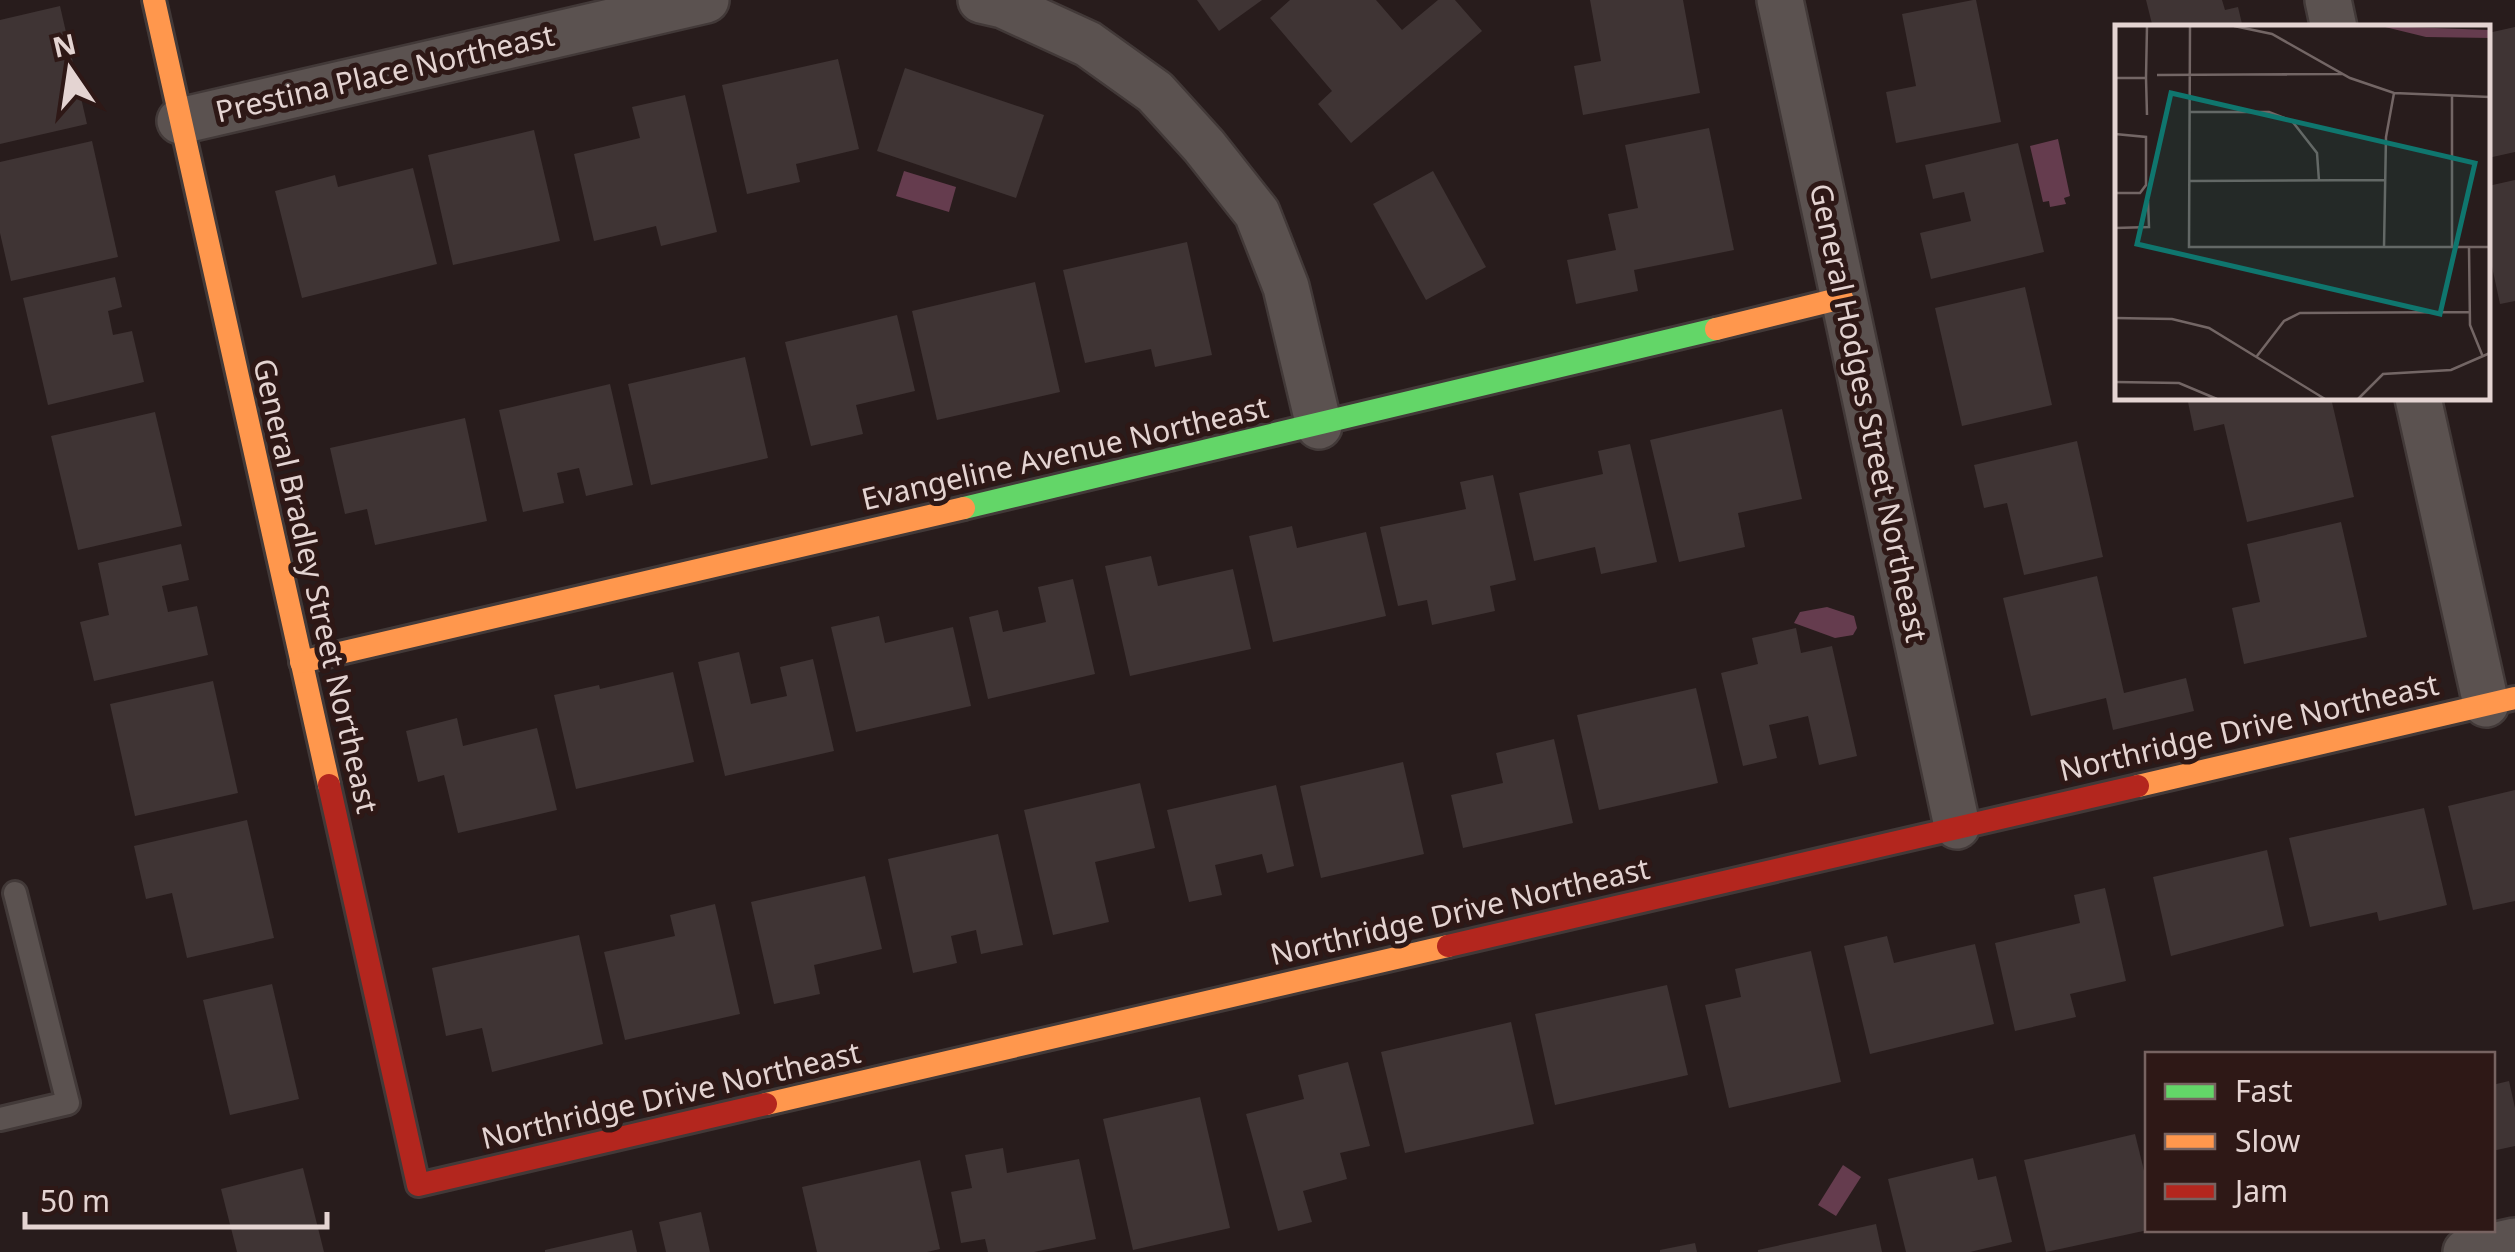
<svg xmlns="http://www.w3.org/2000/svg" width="2515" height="1252" font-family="'Noto Sans',sans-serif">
<rect width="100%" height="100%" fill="#281c1c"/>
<g fill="#653c4e">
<polygon points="2058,139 2070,196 2064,198 2066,204 2050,207 2049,201 2043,202 2030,146"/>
<polygon points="904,171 956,187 949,212 896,196"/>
<polygon points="1827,607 1854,616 1857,628 1853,635 1835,638 1794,623 1800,612"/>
<polygon points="1843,1165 1861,1177 1836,1216 1818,1205"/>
</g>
<g fill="#3f3434">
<polygon points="1197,0 1262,0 1219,31"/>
<polygon points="1290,0 1376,0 1402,30 1438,0 1455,0 1482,31 1351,143 1318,104 1332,91 1270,18"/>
<polygon points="1590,0 1683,0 1700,93 1583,115 1574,66 1601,61"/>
<polygon points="1973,0 1976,0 2001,122 1896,143 1886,92 1916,86 1902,14"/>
<polygon points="2146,0 2222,0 2225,10 2238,7 2243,28 2153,28"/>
<polygon points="60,6 87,124 0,144 0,20"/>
<polygon points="2515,27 2515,152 2488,158 2488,33"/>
<polygon points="838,59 859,149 796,164 800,182 747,194 722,85"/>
<polygon points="905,68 1044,115 1016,198 877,151"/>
<polygon points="685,95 717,232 661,246 656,226 594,241 574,154 640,138 632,107"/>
<polygon points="1709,128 1734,250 1634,270 1638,291 1576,304 1567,260 1616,250 1608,214 1638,208 1625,145"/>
<polygon points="534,130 560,241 453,265 428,155"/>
<polygon points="92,141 118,257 11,281 0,233 0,162"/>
<polygon points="2018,143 2044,252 1931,279 1920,233 1971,221 1964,192 1933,199 1925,165"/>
<polygon points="413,168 437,264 302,298 275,191 335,175 338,187"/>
<polygon points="1433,171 1486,267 1426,300 1373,204"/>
<polygon points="2515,180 2515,301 2500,304 2488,248 2488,186"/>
<polygon points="1187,242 1212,355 1155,367 1151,349 1085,363 1063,270"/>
<polygon points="115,277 122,307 108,311 113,335 132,331 144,382 48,405 23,298"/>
<polygon points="1035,282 1060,392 937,420 912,311"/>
<polygon points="2025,287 2052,405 1962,426 1935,308"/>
<polygon points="897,315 915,391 856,405 863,434 811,446 785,342"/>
<polygon points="745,357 768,458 651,485 628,384"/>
<polygon points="610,384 633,485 586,496 579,468 557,473 564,503 523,512 499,410"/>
<polygon points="2207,398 2331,398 2354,497 2247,522 2224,424 2194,431 2188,402"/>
<polygon points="1782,409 1802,499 1738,513 1745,547 1679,562 1650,440"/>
<polygon points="155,412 182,526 78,550 51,436"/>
<polygon points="465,418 487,521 375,545 367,509 345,514 330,448"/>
<polygon points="2077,441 2103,557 2024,575 2007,503 1984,508 1974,465"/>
<polygon points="1630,444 1657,562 1601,574 1595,547 1534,561 1519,493 1603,474 1598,451"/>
<polygon points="1493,475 1516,580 1490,586 1495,611 1432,625 1427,600 1398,606 1380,527 1466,509 1460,482"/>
<polygon points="2341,522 2367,637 2244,664 2232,608 2260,602 2247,544"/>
<polygon points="1292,526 1297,548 1366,532 1386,616 1273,642 1249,536"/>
<polygon points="181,544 189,580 162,586 168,612 197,606 208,655 94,681 80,622 109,615 98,563"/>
<polygon points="1151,556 1158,586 1233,569 1251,649 1130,676 1105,566"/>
<polygon points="2097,576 2124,693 2186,678 2194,711 2113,730 2106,698 2031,716 2003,598"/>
<polygon points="1073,579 1095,674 988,699 969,617 998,610 1003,632 1046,622 1038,587"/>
<polygon points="879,616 885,643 953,627 971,706 856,732 831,627"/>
<polygon points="1796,628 1801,653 1832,646 1857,756 1819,765 1808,716 1769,725 1777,758 1743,766 1721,673 1758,664 1752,638"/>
<polygon points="739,652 751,704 787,696 780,667 813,659 834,751 725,776 698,662"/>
<polygon points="673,672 694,762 576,789 554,695 599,685 600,689"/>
<polygon points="213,681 238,793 135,816 110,704"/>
<polygon points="1696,688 1718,783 1599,810 1577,715"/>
<polygon points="457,718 463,746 537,728 557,810 458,833 444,775 418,782 406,731"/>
<polygon points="1554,739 1573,823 1463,848 1451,795 1503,783 1496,753"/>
<polygon points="1403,762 1424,854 1321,878 1300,786"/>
<polygon points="1140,783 1155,848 1095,862 1109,922 1053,935 1024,810"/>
<polygon points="1276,785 1294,866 1267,873 1262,854 1215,865 1222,895 1189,902 1167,810"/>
<polygon points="2515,790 2515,901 2473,910 2448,806"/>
<polygon points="2424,808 2447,905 2379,921 2377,912 2310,927 2289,838"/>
<polygon points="247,820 274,938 187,958 172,893 146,899 134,846"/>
<polygon points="998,834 1023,945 981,954 976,930 951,936 957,963 913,973 888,859"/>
<polygon points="2267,850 2284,926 2171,956 2153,877"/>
<polygon points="865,876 882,949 814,965 820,994 774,1004 751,902"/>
<polygon points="2105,888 2126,981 2070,994 2076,1017 2015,1031 1995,943 2080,923 2074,895"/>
<polygon points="715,904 740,1014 625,1040 604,952 675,936 670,915"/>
<polygon points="579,935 603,1044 492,1072 482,1028 446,1036 432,968"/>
<polygon points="1887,936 1894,963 1975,944 1994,1024 1870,1054 1844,946"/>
<polygon points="1811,951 1841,1082 1729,1108 1705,1005 1741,997 1735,969"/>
<polygon points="272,984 299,1099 230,1115 203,1000"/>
<polygon points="1667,985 1688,1075 1555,1105 1535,1014"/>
<polygon points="1511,1022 1534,1124 1405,1153 1381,1052"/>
<polygon points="1348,1062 1370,1146 1340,1153 1347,1179 1303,1191 1312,1222 1278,1231 1246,1114 1304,1099 1298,1075"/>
<polygon points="2509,1081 2515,1108 2515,1146 2492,1151 2492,1085"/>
<polygon points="1200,1097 1230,1228 1133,1250 1103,1119"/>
<polygon points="2135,1134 2148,1187 2148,1230 2046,1252 2024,1160"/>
<polygon points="1003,1148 1007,1173 1079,1159 1096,1239 1034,1252 988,1252 985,1239 961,1243 951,1192 972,1188 965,1155"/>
<polygon points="1973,1158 1978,1180 1996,1176 2012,1242 1970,1252 1906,1252 1888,1179"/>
<polygon points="920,1160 940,1249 927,1252 817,1252 802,1187"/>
<polygon points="303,1168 324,1252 237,1252 221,1189"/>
<polygon points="701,1212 710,1252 666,1252 659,1222"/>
<polygon points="1876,1224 1882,1252 1758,1252 1758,1250"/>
<polygon points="632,1230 637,1252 545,1252 545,1250"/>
<polygon points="1695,1243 1697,1252 1660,1252 1660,1250"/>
</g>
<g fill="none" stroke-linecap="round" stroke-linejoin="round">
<defs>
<polyline id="lane" points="0,1119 68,1103 15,893"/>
<g id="street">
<polyline points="981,0 1003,5 1088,44 1155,92 1204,146 1257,213 1286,287 1319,426"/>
<polyline points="1780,0 1957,826"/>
<polyline points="2328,0 2334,28"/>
<polyline points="180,121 706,0"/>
<polyline points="2418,398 2486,704"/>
<polyline points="2466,1252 2515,1241"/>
</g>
<polyline id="fast" points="964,508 1716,329"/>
<g id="slow">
<polyline points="154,0 329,785"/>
<polyline points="1716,329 1842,298"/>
<polyline points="301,662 964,508"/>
<polyline points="2138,786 2515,698"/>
<polyline points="766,1104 1448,946"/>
</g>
<g id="jam">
<polyline points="329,785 418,1185 766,1104"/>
<polyline points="1448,946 2138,786"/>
</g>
</defs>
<use href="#lane" stroke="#423938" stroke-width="28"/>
<use href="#street" stroke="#423938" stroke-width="50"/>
<use href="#fast" stroke="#423938" stroke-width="28"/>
<use href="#slow" stroke="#423938" stroke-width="28"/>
<use href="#jam" stroke="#423938" stroke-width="28"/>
<use href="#lane" stroke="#5b5250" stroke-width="22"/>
<use href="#street" stroke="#5b5250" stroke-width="45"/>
<use href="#fast" stroke="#63d668" stroke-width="22"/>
<use href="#slow" stroke="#ff974d" stroke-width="22"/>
<use href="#jam" stroke="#b3261e" stroke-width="22"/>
</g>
<g text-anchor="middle" stroke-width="10" stroke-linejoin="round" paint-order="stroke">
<g font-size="30" fill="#e4d4d2" stroke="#2e1816">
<text transform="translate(385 74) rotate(-13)" y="10">Prestina Place Northeast</text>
<text transform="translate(1868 413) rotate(78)" y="10">General Hodges Street Northeast</text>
<text transform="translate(1065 454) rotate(-13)" y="10">Evangeline Avenue Northeast</text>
<text transform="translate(315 586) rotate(77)" y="10">General Bradley Street Northeast</text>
<text transform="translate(2249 728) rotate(-13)" y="10">Northridge Drive Northeast</text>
<text transform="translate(1460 912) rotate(-13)" y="10">Northridge Drive Northeast</text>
<text transform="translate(671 1096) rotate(-13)" y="10">Northridge Drive Northeast</text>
</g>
</g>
<g transform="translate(2115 25)">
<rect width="375" height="375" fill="#281c1c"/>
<path d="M 266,1 L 375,5 L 375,13 L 311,12 Z" fill="#653c4e"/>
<path fill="none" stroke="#736665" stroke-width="2.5" d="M 75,1 L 74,222 L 375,222M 119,1 L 157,9 L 235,53 L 279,68 L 375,72M 42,50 L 227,49M 0,53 L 31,53 L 32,1M 31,53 L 32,90M 75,87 L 154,87 L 177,96 L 202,128 L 204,156M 0,109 L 31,112 L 31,160 L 25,168 L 0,168M 74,156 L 270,155M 0,203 L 34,202 L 33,176M 269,222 L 271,112 L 279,68M 337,222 L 337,71M 354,222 L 355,300 L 368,332M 0,293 L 57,294 L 94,303 L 210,374M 142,331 L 169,296 L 185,288 L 354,287M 0,357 L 64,358 L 102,374M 243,374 L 268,349 L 336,345 L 375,328"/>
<path fill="#0f766e" fill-opacity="0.15" stroke="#0f766e" stroke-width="5" d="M 56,68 L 360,138 L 325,289 L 22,219 Z"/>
<rect width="375" height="375" fill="none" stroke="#e4d4d2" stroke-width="5"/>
</g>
<rect x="2145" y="1052" width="350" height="180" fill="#2e1816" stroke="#776361" stroke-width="2.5"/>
<rect x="2165" y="1084" width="50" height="15" fill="#63d668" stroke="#776361" stroke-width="2.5"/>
<text x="2235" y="1102" font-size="30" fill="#e4d4d2">Fast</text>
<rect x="2165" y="1134" width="50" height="15" fill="#ff974d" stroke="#776361" stroke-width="2.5"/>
<text x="2235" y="1152" font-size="30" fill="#e4d4d2">Slow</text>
<rect x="2165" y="1184" width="50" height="15" fill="#b3261e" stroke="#776361" stroke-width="2.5"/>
<text x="2235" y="1202" font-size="30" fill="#e4d4d2">Jam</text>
<g transform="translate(70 70) rotate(347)" stroke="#2e1816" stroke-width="8" paint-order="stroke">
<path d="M0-8L18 38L0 25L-18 38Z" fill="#e4d4d2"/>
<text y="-15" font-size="28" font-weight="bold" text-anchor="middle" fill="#e4d4d2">N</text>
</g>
<path d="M25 1212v15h302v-15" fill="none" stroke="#e4d4d2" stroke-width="5"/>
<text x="40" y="1212" font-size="30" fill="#e4d4d2" stroke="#2e1816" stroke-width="8" paint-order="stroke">50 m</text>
</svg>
